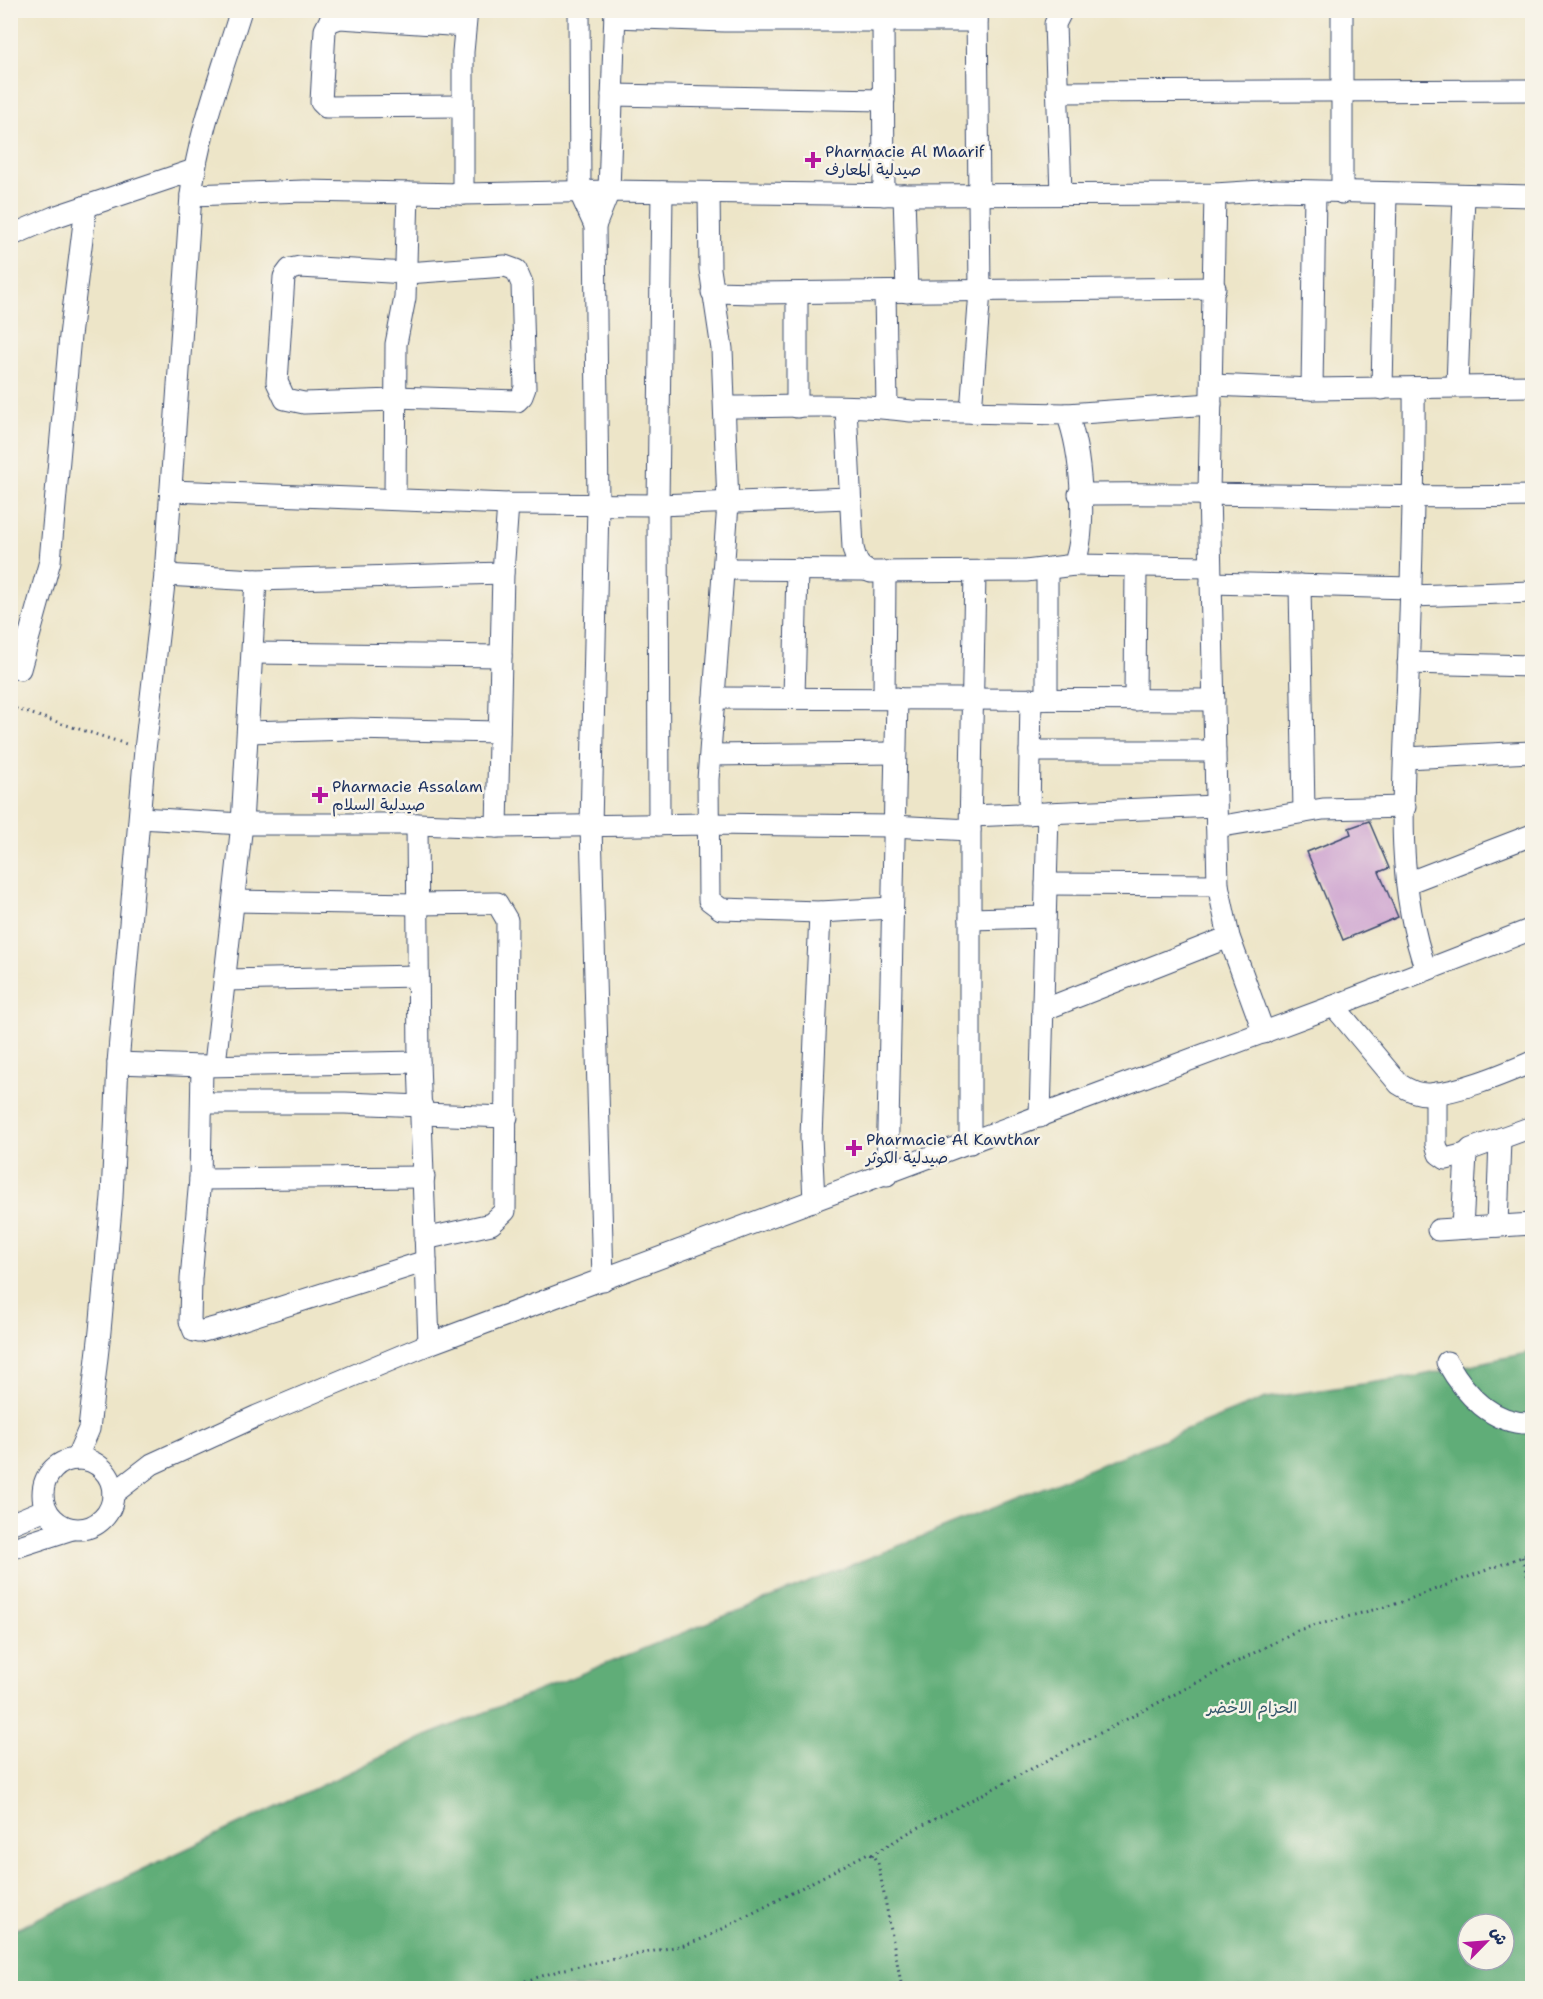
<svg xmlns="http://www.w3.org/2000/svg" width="1543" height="1999" font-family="'Shantell Sans','Playpen Sans Arabic',sans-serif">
<rect width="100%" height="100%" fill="#f7f3e8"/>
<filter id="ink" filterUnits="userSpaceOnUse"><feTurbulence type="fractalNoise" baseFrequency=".0167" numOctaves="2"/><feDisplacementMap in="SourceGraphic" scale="12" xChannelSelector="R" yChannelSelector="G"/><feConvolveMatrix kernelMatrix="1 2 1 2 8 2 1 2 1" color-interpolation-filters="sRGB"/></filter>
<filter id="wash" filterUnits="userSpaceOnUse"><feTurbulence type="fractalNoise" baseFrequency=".008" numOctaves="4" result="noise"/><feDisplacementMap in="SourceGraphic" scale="24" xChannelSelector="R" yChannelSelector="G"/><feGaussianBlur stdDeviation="1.35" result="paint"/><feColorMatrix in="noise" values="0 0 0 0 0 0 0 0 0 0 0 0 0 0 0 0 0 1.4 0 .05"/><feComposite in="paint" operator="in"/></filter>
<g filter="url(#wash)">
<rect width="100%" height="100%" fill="#ede5c8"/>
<path fill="#61ad78" stroke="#3e6e6b" stroke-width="1.5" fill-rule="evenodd" d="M 1532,1352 L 1532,1988 L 11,1988 L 10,1932 L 424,1737 L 1266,1398 L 1418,1376 ZM 1468,1924 L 1504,1924 L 1504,1960 L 1468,1960 Z"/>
<g id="blocks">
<polygon fill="#d1aad2" points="1369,821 1389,868 1379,872 1398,917 1343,940 1307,852 1351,834 1349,828"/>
</g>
</g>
<g filter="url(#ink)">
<use href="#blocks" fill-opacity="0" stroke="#3a4a6e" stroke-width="1.5"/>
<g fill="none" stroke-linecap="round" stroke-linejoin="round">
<defs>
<g id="minor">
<polyline points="579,10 580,193 595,226 609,191 615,10"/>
<polyline points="615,17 724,21 977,21"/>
<polyline points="883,22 884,195"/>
<polyline points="1057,92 1532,90"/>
<polyline points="612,95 884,100"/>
<polyline points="463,106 326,107 321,102 325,30 329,22 340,18 465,26"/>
<polyline points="709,193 710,269 722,349 728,504 708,780 709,900 721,909 820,912 892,908"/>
<polyline points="1061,193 1055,24 1062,10"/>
<polyline points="1342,193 1342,10"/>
<polyline points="463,194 463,52 467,10"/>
<polyline points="1215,194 1209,492 1218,885 1229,937 1264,1033"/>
<polyline points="191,195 304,191 463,194 609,191 904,195 1215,194 1277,190 1532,196"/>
<polyline points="904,195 907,292"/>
<polyline points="595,226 598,504 591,826 603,1280"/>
<polyline points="10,236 54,217 194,170"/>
<polyline points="712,292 756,293 1215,288"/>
<polyline points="885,292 887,407"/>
<polyline points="1212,385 1312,389 1532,386"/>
<polyline points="1457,386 1464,195"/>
<path d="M 1414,388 C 1415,485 1411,581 1408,678 C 1404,775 1393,878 1426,970"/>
<polyline points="1312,389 1315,192"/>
<polyline points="1382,389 1386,194"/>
<polyline points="395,397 517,401 522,396 525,388 522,284 516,270 505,266 407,273 300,267 290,269 284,277 277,382 285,399 304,403 395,400"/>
<path d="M 725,407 C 786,407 850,403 911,411 L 1067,414 C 1081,450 1088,529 1074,565 L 1026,571 L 871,572 C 858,568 856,560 853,548 L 846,407"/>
<polyline points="797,407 797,293"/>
<polyline points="971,412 980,291 977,10"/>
<polyline points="1067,414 1211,404"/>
<polyline points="171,491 508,504 658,505 849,498"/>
<path d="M 1079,494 C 1231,492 1381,499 1532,496"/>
<polyline points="395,499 396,344 405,298 408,193"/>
<polyline points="1074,565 1210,567"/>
<polyline points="723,569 863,570"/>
<polyline points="1047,569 1047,699"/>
<polyline points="165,575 256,580 503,573"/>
<polyline points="1211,583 1411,588"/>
<polyline points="1300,585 1304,812"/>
<polyline points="1411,596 1532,592"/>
<polyline points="253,653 501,656"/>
<polyline points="1408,663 1532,666"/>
<polyline points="20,669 50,561 70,336 86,206"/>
<polyline points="714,698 1214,700"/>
<polyline points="794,698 797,569"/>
<polyline points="884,698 885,572"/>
<polyline points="1135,700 1136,566"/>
<polyline points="248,732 351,729 499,732"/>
<polyline points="1030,751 1215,751"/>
<polyline points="711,755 895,753"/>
<polyline points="1405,758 1532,752"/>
<polyline points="1029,814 1031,699"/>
<polyline points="971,816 1216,806"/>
<polyline points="140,818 242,824 417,824 497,827 708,824 892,826 970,830"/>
<polyline points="417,824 419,1062 429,1344"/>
<polyline points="659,825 658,505 662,192"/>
<polyline points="497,827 503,573 508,504"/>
<polyline points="1217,827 1323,809 1405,807"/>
<polyline points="1407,883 1532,835"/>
<polyline points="1046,884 1218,885"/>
<polyline points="234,901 416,904 497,903 507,920 505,1211 491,1224 425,1239"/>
<polyline points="970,919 1045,917"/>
<polyline points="225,980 418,976"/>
<path d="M 1334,1006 L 1399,1084 C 1408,1090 1418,1095 1430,1094 C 1461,1092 1503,1074 1532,1062"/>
<polyline points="1043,1010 1229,937"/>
<polyline points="118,1063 202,1066 419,1062"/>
<polyline points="215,1064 242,824 256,580"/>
<polyline points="202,1066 200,1179 191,1279 190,1321 194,1331 199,1332 222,1326 426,1261"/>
<polyline points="1436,1093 1436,1144 1439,1154 1446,1159 1466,1154"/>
<polyline points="202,1103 345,1103 422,1106"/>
<polyline points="422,1114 507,1117"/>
<polyline points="1040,1117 1048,813"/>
<polyline points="970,1143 970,830 975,573"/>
<polyline points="887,1175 897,698"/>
<polyline points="200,1179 424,1177"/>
<polyline points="814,1201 811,1137 820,912"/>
<polyline points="1497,1226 1500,1139"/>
<polyline points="1462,1228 1466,1154 1471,1149 1532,1127"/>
<polyline points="1438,1230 1532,1224"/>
<path d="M 1447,1362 C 1465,1394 1493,1425 1532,1423"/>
<path d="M 76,1459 L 89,1429 L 100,1331 L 112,1197 L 118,1063 L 145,750 L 165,575 L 191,195 C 199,130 222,72 241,10"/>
<circle cx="78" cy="1494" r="35"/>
<polyline points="113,1494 152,1464 257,1416 429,1344 1334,1006 1532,929"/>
<polyline points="10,1524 46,1509"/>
<polyline points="10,1549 72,1529"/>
</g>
</defs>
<use href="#minor" stroke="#3a4a6e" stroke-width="23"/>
<g stroke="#3a4a6e" stroke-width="3" stroke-dasharray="1.5 4.5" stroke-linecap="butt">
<polyline points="10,707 126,744"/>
<polyline points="1522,1557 1532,1592"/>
<polyline points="872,1855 908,1833 1298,1630 1399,1603 1532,1553"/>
<polyline points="502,1988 565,1969 684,1945 705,1938 868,1853 875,1857 878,1863 902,1988"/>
</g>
<use href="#minor" stroke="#fff" stroke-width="21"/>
</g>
</g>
<g fill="#b5179e" stroke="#f7f3e8" stroke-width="2">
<path d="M810 151h6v6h6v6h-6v6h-6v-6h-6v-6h6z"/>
<path d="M317 786h6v6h6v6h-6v6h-6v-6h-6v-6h6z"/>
<path d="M851 1139h6v6h6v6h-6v6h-6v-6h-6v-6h6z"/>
</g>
<g text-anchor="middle" stroke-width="5" stroke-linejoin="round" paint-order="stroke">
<g font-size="16" fill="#1b2f5e" stroke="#f7f3e8" text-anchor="start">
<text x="825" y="157">Pharmacie Al Maarif<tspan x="825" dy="18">صيدلية المعارف</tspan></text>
<text x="332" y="792">Pharmacie Assalam<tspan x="332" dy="18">صيدلية السلام</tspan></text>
<text x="866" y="1145">Pharmacie Al Kawthar<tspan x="866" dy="18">صيدلية الكوثر</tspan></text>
</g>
<g font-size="16" fill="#32566a" stroke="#f7f3e8">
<text x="1252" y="1713">الحزام الاخضر</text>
</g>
</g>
<rect width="1543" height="1999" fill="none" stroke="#f7f3e8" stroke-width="36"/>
<g transform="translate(1486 1942) rotate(65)"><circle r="28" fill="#f7f3e8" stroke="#9fa5b1" stroke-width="1.5"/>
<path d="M0-4.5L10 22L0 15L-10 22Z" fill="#b5179e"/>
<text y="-9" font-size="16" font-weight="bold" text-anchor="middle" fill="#1b2f5e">ش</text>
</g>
</svg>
